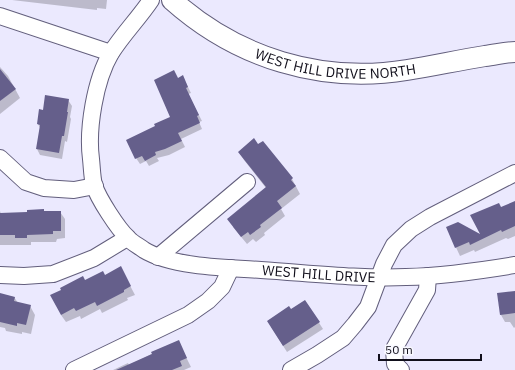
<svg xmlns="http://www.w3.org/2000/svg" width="515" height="370" font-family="'IBM Plex Sans',sans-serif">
<rect width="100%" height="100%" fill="#ebe9fe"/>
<g fill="#0003">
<polygon points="12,0 107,0 106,9 97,8 97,10"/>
<polygon points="0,67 8,76 20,98 0,114"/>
<polygon points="178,79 186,83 191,93 188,94 202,121 199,122 202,129 181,139 185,147 169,155 157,158 159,161 149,166 146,161 140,164 136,158 157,127 171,117"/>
<polygon points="68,100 72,106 70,117 71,119 67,142 65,141 62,159 40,155 37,149 40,128 38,124 44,111"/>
<polygon points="239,152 292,179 300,194 281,209 285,216 264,233 265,235 256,242 253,239 247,244 233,227 266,188 244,160"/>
<polygon points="515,202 515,236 508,239 506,238 475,252 474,250 460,256 447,228 483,237 501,208"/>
<polygon points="0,211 1,214 60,212 65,219 65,238 57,239 56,242 31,242 31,245 0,245"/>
<polygon points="105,276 125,276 135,295 127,298 128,300 102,313 100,309 81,319 80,316 66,322 61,315 84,281"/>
<polygon points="515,292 515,327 514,328 510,322 505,322 501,315 498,294"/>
<polygon points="0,294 14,297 18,303 30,306 35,315 31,334 22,332 22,334 6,331 5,328 0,327"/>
<polygon points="305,301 323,329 287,352 271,327 291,310"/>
<polygon points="178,341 191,367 184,370 113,370 128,363 129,365"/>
</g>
<g fill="#655f8b">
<polygon points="0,69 16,89 0,101"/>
<polygon points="174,70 178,78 183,75 188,87 186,88 199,115 197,116 200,123 178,133 182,141 165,149 155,152 156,155 145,161 142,156 135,159 126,140 155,126 154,124 170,117 154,80"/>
<polygon points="45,95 69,99 67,112 68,112 64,136 62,136 59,153 36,149 40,125 37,124 39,109 43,110"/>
<polygon points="254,138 258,144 263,141 293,178 291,180 296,186 277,201 282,208 260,225 261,227 250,235 248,232 241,237 227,219 266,187 238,152"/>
<polygon points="515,201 515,226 502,232 501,230 470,245 469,242 455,248 446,227 458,222 480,234 470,215 499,203 501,207"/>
<polygon points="44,209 44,211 61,211 61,231 53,231 53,234 27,235 27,238 15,238 15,235 0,235 0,213 27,212 27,210"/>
<polygon points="121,266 131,286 124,290 124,292 97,306 95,302 76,311 74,308 61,315 50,295 61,290 60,288 83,276 85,280 103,271 105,275"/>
<polygon points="515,291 515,313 500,315 497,293"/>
<polygon points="0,293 15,297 14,301 31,305 26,325 17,323 17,326 0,322"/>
<polygon points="305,300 320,322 283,346 267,321 289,306 291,309"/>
<polygon points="179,340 187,358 180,361 182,366 172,370 116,370 152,354 151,352"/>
</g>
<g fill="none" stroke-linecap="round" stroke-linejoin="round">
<defs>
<g id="minor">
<path id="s1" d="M 151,0 C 139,18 123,34 111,53 C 95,80 87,129 91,159 C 92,168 92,177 94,185 C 98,198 118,229 128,238 C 132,243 139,246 144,250 C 172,267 228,268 261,270 C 309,273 358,279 406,277 C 443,276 479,271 515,265"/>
<polyline points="0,16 111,53"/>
<polyline points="0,158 26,182 44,188 74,190 95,186"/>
<polyline points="158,257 247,182"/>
<polyline points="0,275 24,276 53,274 94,258 127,238"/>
<polyline points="74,370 188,315 208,301 222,287 231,268"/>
<polyline points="291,370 317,355 343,338 355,324 368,307 384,264 394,245 411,229 430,217 515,173"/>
<polyline points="401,370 395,364 394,349 427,290 428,276"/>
</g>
<g id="tertiary">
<path id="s2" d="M 172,0 C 237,58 321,84 407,70 C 433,66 459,60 485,56 C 495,55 505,52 515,52"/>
</g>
</defs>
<use href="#minor" stroke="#625e7c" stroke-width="18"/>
<use href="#tertiary" stroke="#625e7c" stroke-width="22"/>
<use href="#minor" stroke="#fff" stroke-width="16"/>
<use href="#tertiary" stroke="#fff" stroke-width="20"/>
</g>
<g text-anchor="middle" stroke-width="3" stroke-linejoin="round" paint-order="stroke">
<g font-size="14" fill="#110f1b" stroke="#f8f8ff">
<text dy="5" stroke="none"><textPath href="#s2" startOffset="181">WEST HILL DRIVE NORTH</textPath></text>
<text dy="5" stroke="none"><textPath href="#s1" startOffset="463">WEST HILL DRIVE</textPath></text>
</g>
</g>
<path d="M379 354v6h102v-6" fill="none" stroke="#110f1b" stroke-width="2"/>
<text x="385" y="354" font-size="12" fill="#110f1b" stroke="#f8f8ff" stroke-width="3" paint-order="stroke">50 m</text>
</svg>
